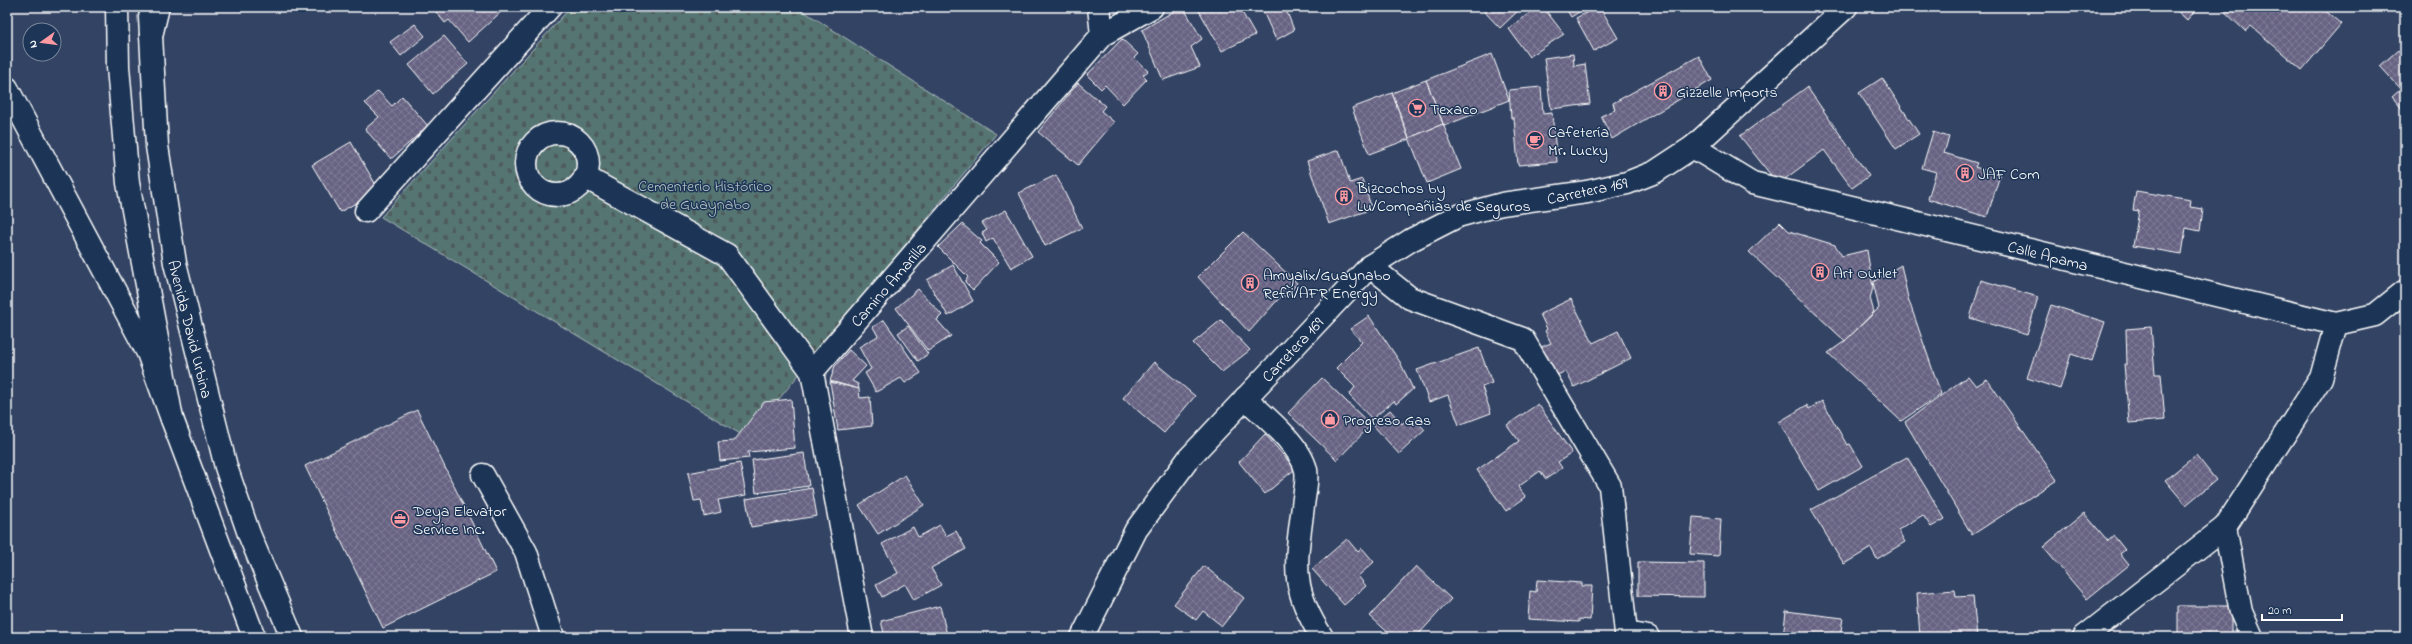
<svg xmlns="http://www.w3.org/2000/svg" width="2412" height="644" font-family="'Indie Flower',sans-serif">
<defs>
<pattern id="cemetery-stones" width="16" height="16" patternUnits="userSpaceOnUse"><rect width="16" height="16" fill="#547473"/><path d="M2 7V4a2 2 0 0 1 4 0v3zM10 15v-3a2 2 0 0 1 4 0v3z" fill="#4f5c5c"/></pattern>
<pattern id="building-cross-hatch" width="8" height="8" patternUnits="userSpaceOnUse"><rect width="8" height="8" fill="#676483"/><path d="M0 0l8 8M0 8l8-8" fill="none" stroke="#7e7b96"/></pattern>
</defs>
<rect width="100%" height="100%" fill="#334364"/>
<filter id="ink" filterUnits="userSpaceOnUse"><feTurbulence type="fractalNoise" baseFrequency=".025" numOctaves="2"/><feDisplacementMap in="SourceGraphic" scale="8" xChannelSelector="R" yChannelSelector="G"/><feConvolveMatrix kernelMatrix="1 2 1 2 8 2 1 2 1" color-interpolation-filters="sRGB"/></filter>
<g filter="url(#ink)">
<polygon fill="url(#cemetery-stones)" stroke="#aabab9" points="571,7 797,7 996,134 747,438 381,217"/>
<g fill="url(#building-cross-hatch)" stroke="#fff">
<polygon points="432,7 501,7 503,10 468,42 449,20 445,23"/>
<polygon points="1181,7 1183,7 1202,39 1191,47 1200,67 1163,80 1142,30"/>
<polygon points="1197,7 1239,7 1255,35 1222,51"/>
<polygon points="1261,7 1285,7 1294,30 1276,40"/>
<polygon points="1480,7 1522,7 1500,28"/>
<polygon points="1537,7 1543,7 1564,34 1529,57 1509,29"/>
<polygon points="1565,7 1587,7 1571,17"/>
<polygon points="1597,7 1600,7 1618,38 1594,51 1576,18"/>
<polygon points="2173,7 2198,7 2187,20"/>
<polygon points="2220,7 2321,7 2341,24 2302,70 2251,26 2245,31"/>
<polygon points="415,24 425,36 401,56 390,42"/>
<polygon points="444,36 468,64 433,94 409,65"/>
<polygon points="1122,39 1138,54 1134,58 1148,71 1143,75 1147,79 1123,104 1105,85 1101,89 1087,75"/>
<polygon points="2398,50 2405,59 2405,112 2392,97 2401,89 2380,66"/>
<polygon points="1492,54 1509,100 1444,126 1426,80"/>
<polygon points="1573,54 1574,66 1585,64 1590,104 1551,109 1544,58"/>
<polygon points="1699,56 1712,80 1612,139 1601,116 1615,110 1613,103"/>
<polygon points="1882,78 1919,134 1896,149 1859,93"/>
<polygon points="1426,80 1443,124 1409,138 1392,93"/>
<polygon points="1078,83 1105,106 1101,111 1114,122 1078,165 1038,132"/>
<polygon points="1541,87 1543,114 1552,113 1557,162 1518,165 1514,118 1511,118 1509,90"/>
<polygon points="1807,87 1869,176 1852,188 1824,150 1778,184 1740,136"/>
<polygon points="378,91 392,106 402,96 428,126 391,159 365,129 379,117 365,103"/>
<polygon points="1392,93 1409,139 1369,154 1352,108"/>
<polygon points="1443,124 1461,169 1427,183 1409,138"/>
<polygon points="1933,132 1949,137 1944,153 1977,163 1975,167 2000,175 1987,217 1928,199 1936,172 1922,168"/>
<polygon points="351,142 376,185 368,191 370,195 340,212 312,165"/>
<polygon points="1339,150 1350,183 1362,179 1372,209 1329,224 1307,161"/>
<polygon points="1056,175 1082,228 1045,246 1019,193"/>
<polygon points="2136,191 2191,200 2190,207 2203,209 2200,231 2186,228 2182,254 2133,246 2139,211 2133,210"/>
<polygon points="1006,210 1032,256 1011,268 993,238 986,242 982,233 987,230 982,223"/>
<polygon points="1780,222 1789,231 1835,245 1842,256 1867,250 1873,288 1870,298 1874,312 1845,341 1749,252"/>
<polygon points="962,224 982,241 980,243 999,262 973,290 965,282 968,277 938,247"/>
<polygon points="1243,232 1297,283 1287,297 1282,295 1249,332 1198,277"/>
<polygon points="953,265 973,301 948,316 927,280"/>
<polygon points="1901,265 1908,298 1941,394 1901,421 1828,353 1845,341 1879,308 1873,282"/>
<polygon points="1981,280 2038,297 2027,335 1970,318"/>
<polygon points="918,289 942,315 937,320 951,336 928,351 896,308"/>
<polygon points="1571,299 1593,343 1618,331 1631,358 1574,387 1566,371 1553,377 1539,348 1551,343 1545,331 1547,329 1540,314"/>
<polygon points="2051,305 2105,322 2092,361 2071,354 2060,389 2027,378"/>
<polygon points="1369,316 1400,362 1413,389 1396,404 1394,401 1372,419 1349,395 1355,387 1336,368 1362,342 1350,329"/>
<polygon points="884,320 921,373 905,383 901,378 876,392 865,373 871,369 859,347 878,336 873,327"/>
<polygon points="1221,320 1250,350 1222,372 1193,343"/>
<polygon points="908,326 928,354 918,361 898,333"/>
<polygon points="2151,327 2155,374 2161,374 2165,420 2129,423 2124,364 2127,364 2126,329"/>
<polygon points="1479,348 1492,383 1482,387 1491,413 1459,425 1448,395 1429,402 1417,370"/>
<polygon points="849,350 866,366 852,381 858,384 859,389 830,381 835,366"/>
<polygon points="1154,362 1195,396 1164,433 1123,398"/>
<polygon points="1968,376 1976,386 1987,379 2057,480 1972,535 1905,422"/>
<polygon points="1322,378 1371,425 1337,460 1288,413"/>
<polygon points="830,382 859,389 860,398 870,397 872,426 838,430"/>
<polygon points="791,399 795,448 748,452 749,458 720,461 718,442 734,441 764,402"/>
<polygon points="1822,401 1847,445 1850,444 1863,466 1819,491 1779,422 1807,405 1809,409"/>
<polygon points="1538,404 1572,453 1558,462 1562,468 1546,479 1540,471 1518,487 1526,497 1506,511 1477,470 1519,441 1507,425"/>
<polygon points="417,410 496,572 383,628 305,466"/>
<polygon points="1390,410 1402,424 1411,415 1425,430 1399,454 1373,425"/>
<polygon points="1265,434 1295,469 1265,494 1239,462"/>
<polygon points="804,453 809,486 756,493 752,460"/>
<polygon points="2196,455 2216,480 2186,505 2165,480"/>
<polygon points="1907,457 1945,519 1931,527 1923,515 1898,530 1905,542 1877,559 1871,548 1844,564 1811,510"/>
<polygon points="740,463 746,495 718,500 721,512 704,516 701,500 694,501 688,473"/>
<polygon points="905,475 924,505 878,534 859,505"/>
<polygon points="812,488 817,516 751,527 746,499"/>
<polygon points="2084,513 2108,541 2114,536 2125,550 2120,554 2129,565 2087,599 2043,547"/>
<polygon points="1693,517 1721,519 1719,556 1690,554"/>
<polygon points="940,525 946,536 956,531 966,549 931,568 941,585 914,600 905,584 882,597 876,585 898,573 882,544 913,527 918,537"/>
<polygon points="1347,539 1358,552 1362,548 1374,562 1358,576 1366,586 1344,605 1312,569"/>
<polygon points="1638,562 1704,563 1704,597 1638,596"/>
<polygon points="1204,566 1244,598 1222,626 1203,611 1196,620 1174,604"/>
<polygon points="1416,566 1451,599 1416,637 1404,637 1399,633 1393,637 1370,616"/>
<polygon points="1537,580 1582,583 1582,586 1592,586 1590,620 1579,619 1579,622 1528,619 1530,591 1536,592"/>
<polygon points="1955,590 1956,597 1973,596 1977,637 1920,637 1917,593"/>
<polygon points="940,606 947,635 938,637 885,637 881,621"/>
<rect x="2178" y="606" width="53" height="31"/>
<polygon points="1786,611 1843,618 1840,637 1783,637"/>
</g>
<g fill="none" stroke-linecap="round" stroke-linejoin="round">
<defs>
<g id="minor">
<polyline points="117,7 118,67 128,183 172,419 254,637"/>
<polyline points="1099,7 1102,35"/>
<polyline points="150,17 157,146 175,263 226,467 249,534 292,637"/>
<circle cx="557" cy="164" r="31"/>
<polyline points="1693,147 1752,183 2336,324 2375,315 2405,291"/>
<polyline points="585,177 727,255 812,372"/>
<polyline points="366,211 550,7"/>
<polyline points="1370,266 1410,298 1523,339 1610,486 1626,633 1648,637"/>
<path d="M 1245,398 C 1264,416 1300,444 1306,470 C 1308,480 1304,495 1303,506 C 1296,563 1289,586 1322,637"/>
<polyline points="483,475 526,552 553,637"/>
<polyline points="2225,527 2241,612 2252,637"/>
<polyline points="862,637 812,372 1102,35 1152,7"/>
<polyline points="1082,637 1136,530 1189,458 1370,266 1411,240 1458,216 1502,204 1587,192 1627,183 1655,172 1693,147 1846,7"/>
<polyline points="2084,637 2225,527 2321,378 2336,324"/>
</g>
<g id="highway">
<polyline points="151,36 158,7"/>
<polyline points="7,88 148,353 172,419"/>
</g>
</defs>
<use href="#minor" stroke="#fff" stroke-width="25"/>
<use href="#highway" stroke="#fff" stroke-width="25"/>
<use href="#minor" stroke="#1d3557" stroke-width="22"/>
<use href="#highway" stroke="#1d3557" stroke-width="22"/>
</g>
</g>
<defs>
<symbol id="building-ring" viewBox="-11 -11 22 22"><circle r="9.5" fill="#1d3557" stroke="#ff9aa2" stroke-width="1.5"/><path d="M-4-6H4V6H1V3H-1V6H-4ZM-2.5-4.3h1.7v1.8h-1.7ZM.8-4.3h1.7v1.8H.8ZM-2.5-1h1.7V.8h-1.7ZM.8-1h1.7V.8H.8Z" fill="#ff9aa2"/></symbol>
<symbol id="supermarket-ring" viewBox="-11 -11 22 22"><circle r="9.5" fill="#1d3557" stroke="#ff9aa2" stroke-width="1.5"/><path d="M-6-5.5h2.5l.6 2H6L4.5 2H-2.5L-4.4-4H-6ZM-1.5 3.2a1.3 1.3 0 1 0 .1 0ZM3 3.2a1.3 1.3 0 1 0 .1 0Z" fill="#ff9aa2"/></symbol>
<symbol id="cafe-ring" viewBox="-11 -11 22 22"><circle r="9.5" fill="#1d3557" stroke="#ff9aa2" stroke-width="1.5"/><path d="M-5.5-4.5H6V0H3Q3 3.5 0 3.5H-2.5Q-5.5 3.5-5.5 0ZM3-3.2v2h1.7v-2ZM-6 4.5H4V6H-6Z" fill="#ff9aa2"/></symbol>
<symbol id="shop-ring" viewBox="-11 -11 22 22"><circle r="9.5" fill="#1d3557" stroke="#ff9aa2" stroke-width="1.5"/><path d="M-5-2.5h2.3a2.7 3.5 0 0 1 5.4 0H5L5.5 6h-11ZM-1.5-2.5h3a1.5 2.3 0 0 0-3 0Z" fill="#ff9aa2"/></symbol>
<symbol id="office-ring" viewBox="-11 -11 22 22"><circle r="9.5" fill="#1d3557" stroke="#ff9aa2" stroke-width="1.5"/><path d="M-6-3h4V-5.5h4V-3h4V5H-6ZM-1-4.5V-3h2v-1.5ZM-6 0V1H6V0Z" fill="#ff9aa2"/></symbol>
</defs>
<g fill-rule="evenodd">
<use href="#building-ring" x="1653" y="81" width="20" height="20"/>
<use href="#supermarket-ring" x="1407" y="98" width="20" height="20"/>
<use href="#cafe-ring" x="1525" y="130" width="20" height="20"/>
<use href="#building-ring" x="1955" y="163" width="20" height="20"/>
<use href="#building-ring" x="1334" y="186" width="20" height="20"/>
<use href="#building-ring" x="1810" y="262" width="20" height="20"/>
<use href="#building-ring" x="1240" y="273" width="20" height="20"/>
<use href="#shop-ring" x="1320" y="409" width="20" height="20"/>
<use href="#office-ring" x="390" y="509" width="20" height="20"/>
</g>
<g text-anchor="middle" stroke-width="3" stroke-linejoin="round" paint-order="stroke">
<g font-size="16" fill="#fff" stroke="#1d3557" text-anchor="start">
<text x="1676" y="97">Gizzelle Imports</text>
<text x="1430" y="114">Texaco</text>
<text x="1548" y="137">Cafetería<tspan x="1548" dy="18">Mr. Lucky</tspan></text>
<text x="1978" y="179">JAF Com</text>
<text x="1357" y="193">Bizcochos by<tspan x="1357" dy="18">Lu/Compañias de Seguros</tspan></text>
<text x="1833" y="278">Art Outlet</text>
<text x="1263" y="280">Amyalix/Guaynabo<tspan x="1263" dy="18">Refri/AFR Energy</tspan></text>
<text x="1343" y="425">Progreso Gas</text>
<text x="413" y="516">Deya Elevator<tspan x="413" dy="18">Service Inc.</tspan></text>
</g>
<g font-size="16" fill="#b2c0c0" stroke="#1d3557">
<text x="705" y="191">Cementerio Histórico<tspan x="705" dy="18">de Guaynabo</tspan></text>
</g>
<g font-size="16" fill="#fff" stroke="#1d3557">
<text transform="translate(1587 190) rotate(-12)" y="6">Carretera 169</text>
<text transform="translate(2048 255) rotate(14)" y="6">Calle Apama</text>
<text transform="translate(888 284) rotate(-49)" y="6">Camino Amarilla</text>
<text transform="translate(191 329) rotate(76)" y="6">Avenida David Urbina</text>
<text transform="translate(1292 349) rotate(-47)" y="6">Carretera 169</text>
</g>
</g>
<rect width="2412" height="644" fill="none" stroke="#1d3557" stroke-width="24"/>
<rect x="12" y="12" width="2388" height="620" fill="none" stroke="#fff" stroke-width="1.5" filter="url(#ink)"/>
<g transform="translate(42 42) rotate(256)"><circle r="19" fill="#1d3557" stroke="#77869a"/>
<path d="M0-3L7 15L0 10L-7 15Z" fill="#ff9aa2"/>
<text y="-6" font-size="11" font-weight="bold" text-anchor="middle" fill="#ffffff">N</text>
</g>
<path d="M2262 614v6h80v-6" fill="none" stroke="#ffffff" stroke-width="2"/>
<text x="2268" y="614" font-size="12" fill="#ffffff" stroke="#1d3557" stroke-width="3" paint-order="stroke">20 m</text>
</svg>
